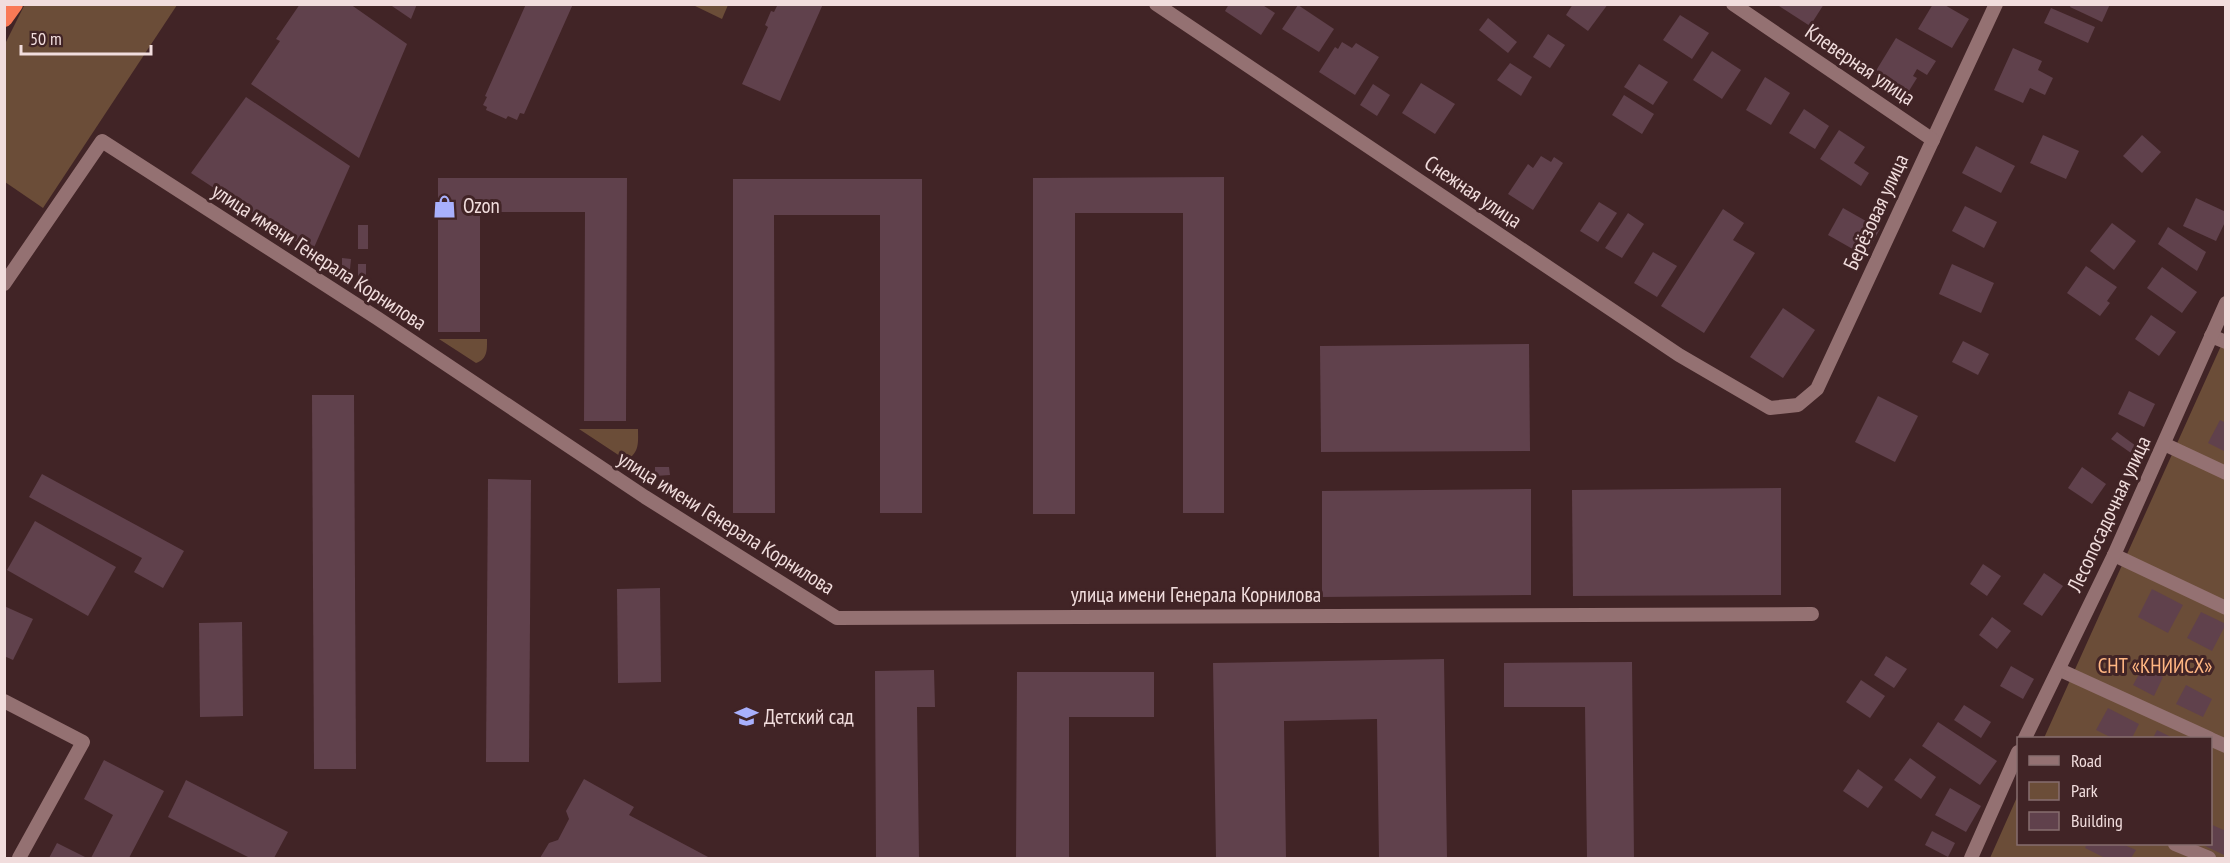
<svg xmlns="http://www.w3.org/2000/svg" width="2230" height="863" font-family="'PT Sans Narrow',sans-serif">
<rect width="100%" height="100%" fill="#412426"/>
<g fill="#6b4d38">
<polygon points="25,4 177,5 43,208 5,182 5,44"/>
<polygon points="693,5 728,5 722,19"/>
<polygon points="2225,337 2225,858 1990,858 2018,795 2018,844 2210,844 2210,738 2044,738"/>
<path d="M 439,339 L 487,339 C 487,349 488,359 476,363 Z"/>
<path d="M 579,429 L 638,429 C 638,442 640,453 626,460 Z"/>
</g>
<g fill="#60414c">
<polygon points="300,4 350,4 407,44 359,158 251,84 280,41 276,39"/>
<polygon points="389,4 417,4 411,19"/>
<polygon points="526,4 573,4 524,114 520,113 517,120 508,116 506,119 486,110 487,107 483,105 487,97 485,96"/>
<polygon points="778,4 823,4 780,101 742,84 768,27 765,25 771,11 774,12"/>
<polygon points="1229,4 1261,4 1275,13 1261,35 1225,11"/>
<polygon points="1573,4 1608,4 1588,31 1566,15"/>
<polygon points="1780,4 1824,4 1810,26 1779,6"/>
<polygon points="1933,4 1943,4 1969,19 1952,48 1918,29"/>
<polygon points="2071,4 2110,4 2102,22 2070,7"/>
<polygon points="1298,5 1334,29 1319,52 1282,29"/>
<polygon points="2051,8 2095,27 2088,43 2044,23"/>
<polygon points="1680,15 1709,33 1692,59 1663,40"/>
<polygon points="1488,18 1517,42 1508,53 1479,30"/>
<polygon points="1548,34 1565,45 1550,68 1533,57"/>
<polygon points="1896,38 1936,61 1927,75 1917,69 1913,76 1917,78 1907,94 1874,74"/>
<polygon points="1342,42 1352,48 1356,43 1379,57 1355,95 1319,72 1335,47 1338,49"/>
<polygon points="2013,48 2042,61 2038,70 2053,78 2045,95 2030,88 2023,103 1994,90"/>
<polygon points="1712,51 1741,70 1722,99 1693,80"/>
<polygon points="1510,63 1532,77 1521,96 1497,80"/>
<polygon points="1639,64 1668,82 1653,105 1624,87"/>
<polygon points="1765,77 1790,93 1771,125 1746,110"/>
<polygon points="1421,83 1455,104 1435,134 1402,113"/>
<polygon points="1373,84 1390,95 1377,116 1360,105"/>
<polygon points="1624,95 1654,114 1642,134 1612,115"/>
<polygon points="246,97 350,166 312,252 191,173"/>
<polygon points="1804,109 1829,126 1815,149 1789,133"/>
<polygon points="1839,130 1865,147 1854,163 1869,173 1861,186 1820,159"/>
<polygon points="2043,135 2079,151 2066,179 2030,163"/>
<polygon points="2142,135 2161,152 2142,173 2123,156"/>
<polygon points="1976,146 2015,166 2001,193 1962,173"/>
<polygon points="1541,156 1551,162 1554,157 1563,163 1533,210 1508,194 1528,164 1533,168"/>
<polygon points="1224,177 1224,513 1183,513 1183,213 1075,213 1075,514 1033,514 1033,178"/>
<polygon points="438,178 627,178 626,421 584,421 585,212 480,212 480,332 438,332"/>
<polygon points="733,179 922,179 922,513 880,513 880,215 774,215 775,513 733,513"/>
<polygon points="2196,198 2226,212 2226,220 2216,241 2183,226"/>
<polygon points="1599,202 1617,213 1598,242 1580,231"/>
<polygon points="1965,206 1997,222 1984,248 1952,231"/>
<polygon points="1843,208 1880,229 1865,256 1828,235"/>
<polygon points="1723,209 1744,223 1733,240 1755,253 1704,333 1661,306"/>
<polygon points="1628,213 1644,224 1622,258 1605,248"/>
<polygon points="2112,223 2136,241 2114,270 2090,251"/>
<rect x="358" y="225" width="10" height="24"/>
<polygon points="2168,227 2206,252 2197,271 2158,244"/>
<polygon points="1653,252 1677,266 1657,297 1634,283"/>
<polygon points="342,258 351,259 350,269 342,269"/>
<rect x="358" y="264" width="8" height="13"/>
<polygon points="1952,264 1994,283 1981,313 1939,294"/>
<polygon points="2086,266 2117,287 2107,301 2110,303 2100,316 2067,293"/>
<polygon points="2162,267 2197,292 2182,313 2147,288"/>
<polygon points="1783,308 1815,330 1783,378 1750,357"/>
<polygon points="2151,315 2176,332 2159,356 2135,339"/>
<polygon points="1963,341 1989,354 1978,375 1952,362"/>
<polygon points="1529,344 1530,451 1321,452 1320,346"/>
<polygon points="2129,391 2155,404 2144,427 2118,414"/>
<polygon points="312,395 354,395 356,769 314,769"/>
<polygon points="1878,396 1918,416 1895,462 1855,442"/>
<polygon points="2220,420 2226,423 2226,452 2208,443"/>
<polygon points="2117,432 2136,446 2131,453 2111,439"/>
<polygon points="655,467 669,467 670,475 655,476"/>
<polygon points="2082,467 2106,484 2092,504 2068,488"/>
<polygon points="42,474 184,551 163,588 134,572 142,558 29,497"/>
<polygon points="488,479 531,480 529,762 486,762"/>
<polygon points="1781,488 1781,595 1573,596 1572,490"/>
<polygon points="1531,489 1531,595 1322,597 1322,491"/>
<polygon points="35,521 116,567 88,616 7,570"/>
<polygon points="1983,564 2001,576 1987,596 1970,584"/>
<polygon points="2044,573 2063,586 2042,616 2023,604"/>
<polygon points="660,588 661,682 618,683 617,589"/>
<polygon points="2152,589 2183,605 2168,633 2138,617"/>
<polygon points="4,606 33,619 13,660 4,656"/>
<polygon points="2201,612 2226,624 2212,651 2187,638"/>
<polygon points="1992,617 2011,631 1997,649 1979,635"/>
<polygon points="242,622 243,716 200,717 199,623"/>
<polygon points="1886,656 1907,669 1894,688 1874,675"/>
<polygon points="1444,659 1447,858 1379,858 1377,719 1284,721 1286,858 1216,858 1213,663"/>
<polygon points="1632,662 1634,858 1587,858 1585,707 1504,707 1504,663"/>
<polygon points="2011,666 2034,679 2023,699 2000,686"/>
<polygon points="2143,667 2163,677 2154,696 2133,685"/>
<polygon points="934,670 935,707 917,707 919,858 876,858 875,671"/>
<polygon points="1017,672 1154,672 1154,717 1069,717 1069,858 1016,858"/>
<polygon points="1861,680 1885,696 1870,718 1846,702"/>
<polygon points="2186,685 2212,699 2203,717 2176,704"/>
<polygon points="1964,705 1991,722 1981,738 1954,720"/>
<polygon points="2108,708 2139,724 2132,738 2112,738 2096,730"/>
<polygon points="1938,722 1997,761 1980,785 1922,746"/>
<polygon points="2157,730 2173,738 2153,738"/>
<polygon points="1910,758 1936,777 1921,799 1894,780"/>
<polygon points="104,760 164,791 129,858 91,858 113,815 84,799"/>
<polygon points="1858,769 1883,787 1868,808 1843,791"/>
<polygon points="584,779 634,807 629,815 710,858 540,858 549,843 558,840 569,819 566,811"/>
<polygon points="186,780 288,832 274,858 250,858 168,817"/>
<polygon points="1950,788 1981,806 1966,832 1935,815"/>
<polygon points="2210,824 2226,831 2224,855 2201,844 2210,844"/>
<polygon points="1932,831 1955,843 1948,857 1925,845"/>
<polygon points="57,843 87,858 49,858"/>
<polygon points="2087,844 2122,844 2136,850 2131,858 2105,858 2085,848"/>
</g>
<g fill="none" stroke-linecap="round" stroke-linejoin="round">
<g stroke="#947172" stroke-width="14">
<polyline points="1156,4 1679,355 1770,408 1798,405 1817,389 1996,4"/>
<polyline points="1733,4 1933,140"/>
<polyline points="4,284 102,141 377,318 645,497 837,618 1812,614"/>
<polyline points="2211,336 2226,342"/>
<polyline points="2164,444 2226,473"/>
<polyline points="2114,555 2226,608"/>
<polyline points="2060,670 2209,738"/>
<polyline points="4,701 83,742 19,858"/>
<polyline points="2025,738 2114,555 2226,303"/>
<polyline points="2210,739 2226,746"/>
<polyline points="2175,844 2209,858"/>
<polyline points="1971,858 2018,752"/>
</g>
<polyline stroke="#f97956" stroke-width="18" points="4,18 14,4"/>
</g>
<defs>
<symbol id="shop-bare" viewBox="-9 -9 18 18"><path d="M-5-2.5h2.3a2.7 3.5 0 0 1 5.4 0H5L5.5 6h-11ZM-1.5-2.5h3a1.5 2.3 0 0 0-3 0Z" fill="#a8b0fc" stroke="#412426" stroke-width="2.5" paint-order="stroke"/></symbol>
<symbol id="school-bare" viewBox="-9 -9 18 18"><path d="M0-5L7-2L0 1L-7-2ZM-4 1L0 2.5L4 1V4Q0 6-4 4Z" fill="#a8b0fc" stroke="#412426" stroke-width="2.5" paint-order="stroke"/></symbol>
</defs>
<g fill-rule="evenodd">
<use href="#shop-bare" x="428" y="190" width="33" height="33"/>
<use href="#school-bare" x="730" y="700" width="33" height="33"/>
</g>
<g text-anchor="middle" stroke-width="6" stroke-linejoin="round" paint-order="stroke">
<g font-size="21" fill="#f1dddd" stroke="#412426">
<text transform="translate(1860 65) rotate(34)" y="7">Клеверная улица</text>
<text transform="translate(1473 192) rotate(34)" y="7">Снежная улица</text>
<text transform="translate(1876 212) rotate(-65)" y="7">Берёзовая улица</text>
<text transform="translate(319 257) rotate(33)" y="7">улица имени Генерала Корнилова</text>
<text transform="translate(2109 514) rotate(-65)" y="7">Лесопосадочная улица</text>
<text transform="translate(726 523) rotate(32)" y="7">улица имени Генерала Корнилова</text>
<text x="1196" y="602">улица имени Генерала Корнилова</text>
</g>
<g font-size="21" fill="#f1dddd" stroke="#412426" text-anchor="start">
<text x="463" y="213">Ozon</text>
<text x="764" y="724">Детский сад</text>
</g>
<g font-size="21" fill="#ffb682" stroke="#412426">
<text x="2155" y="673">СНТ «КНИИСХ»</text>
</g>
</g>
<rect width="2230" height="863" fill="none" stroke="#f1dddd" stroke-width="12"/>
<rect x="2017" y="737" width="195" height="108" fill="#412426" stroke="#876e6f" stroke-width="1.5"/>
<rect x="2029" y="756" width="30" height="9" fill="#947172" stroke="#876e6f" stroke-width="1.5"/>
<text x="2071" y="767" font-size="18" fill="#f1dddd">Road</text>
<rect x="2029" y="782" width="30" height="18" fill="#6b4d38" stroke="#876e6f" stroke-width="1.5"/>
<text x="2071" y="797" font-size="18" fill="#f1dddd">Park</text>
<rect x="2029" y="812" width="30" height="18" fill="#60414c" stroke="#876e6f" stroke-width="1.5"/>
<text x="2071" y="827" font-size="18" fill="#f1dddd">Building</text>
<path d="M21 45v9h130v-9" fill="none" stroke="#f1dddd" stroke-width="3"/>
<text x="30" y="45" font-size="18" fill="#f1dddd" stroke="#412426" stroke-width="4.5" paint-order="stroke">50 m</text>
</svg>
